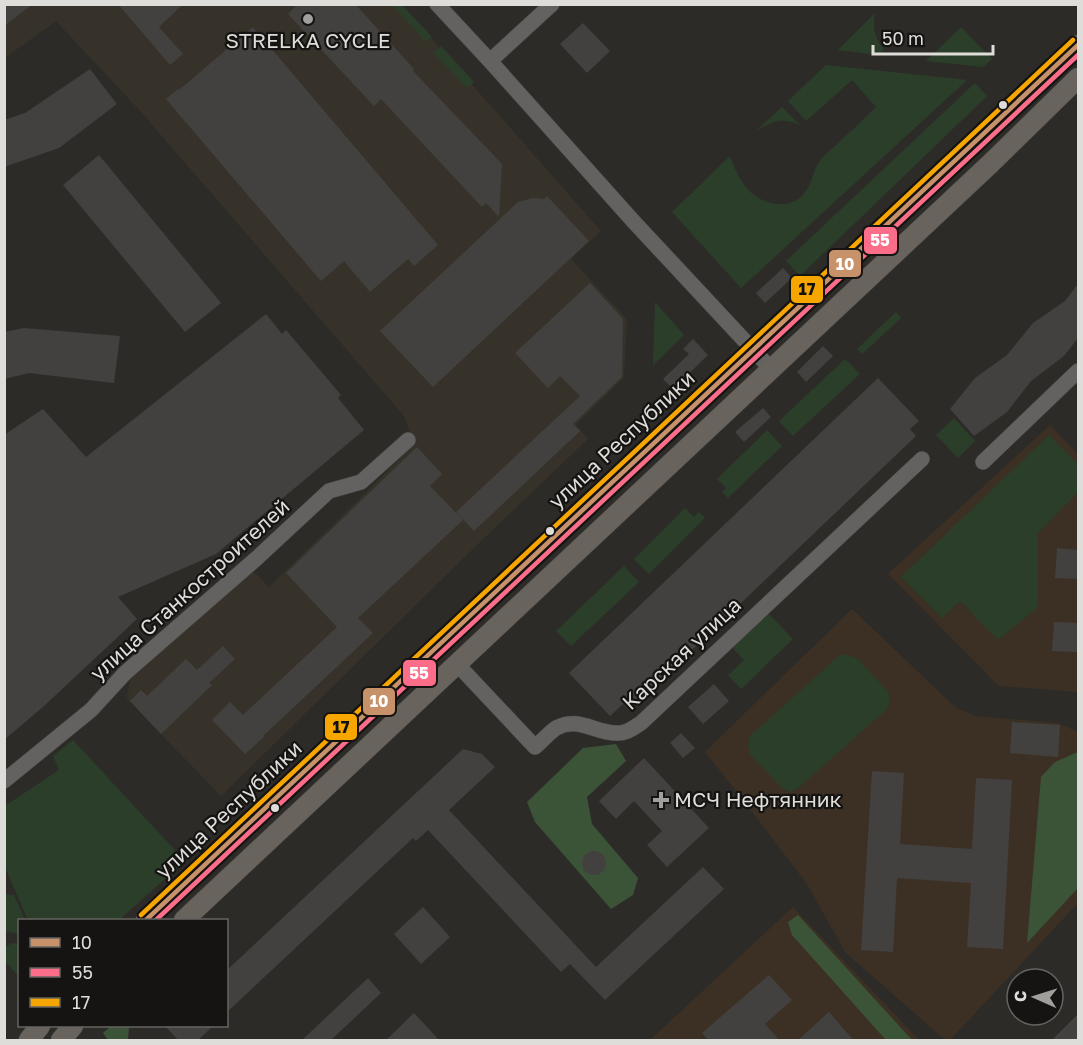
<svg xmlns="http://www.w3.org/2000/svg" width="1083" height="1045" font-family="'Golos Text',sans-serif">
<rect width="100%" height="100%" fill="#2d2b28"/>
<polygon fill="#373229" points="5,5 402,5 601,231 571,259 627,319 624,377 576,425 588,439 483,539 221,796 127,699 130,678 252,570 269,587 414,445 404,416 142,113 56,21 5,58"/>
<g fill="#3c3024">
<polygon points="1050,425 1078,454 1078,692 999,686 888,574"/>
<polygon points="852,609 955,707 975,716 1058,723 1078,732 1078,903 950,1040 945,1040 845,952 807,884 748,806 705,752"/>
<polygon points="793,907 919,1040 650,1040"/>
</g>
<g fill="#2b3e29">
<polygon points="392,5 402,5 432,37 426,42"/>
<path d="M 875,13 C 873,28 874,38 884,49 L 878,55 L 838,50 Z"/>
<polygon points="961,27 992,59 983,67 926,61"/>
<polygon points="441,46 474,82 467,88 434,53"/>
<path d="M 826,65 L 967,80 L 741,288 L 672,212 L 730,156 C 738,180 752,203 779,204 C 789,205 797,201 804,194 C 812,184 813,170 820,161 C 824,155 831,150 836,145 C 849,133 863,120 876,107 L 852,80 L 806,121 L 788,101 Z"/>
<polygon points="975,83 987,96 800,276 786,261"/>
<path d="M 782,107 L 800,125 C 781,117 773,121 756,131 Z"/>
<polygon points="655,302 684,335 653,365"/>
<polygon points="896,312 901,318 862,354 857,349"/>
<polygon points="845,359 860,374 793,436 779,421"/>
<polygon points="954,418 975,441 958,458 936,435"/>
<polygon points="767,430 782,446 728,498 722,492 726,488 717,479"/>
<polygon points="1049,435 1078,464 1078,492 1038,533 1038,607 998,640 960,601 942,618 901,577"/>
<polygon points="685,508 694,517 699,512 705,518 649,574 634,559"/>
<polygon points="624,566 639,582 571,646 556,631"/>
<polygon points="765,610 793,639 741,689 728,675 744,660 729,644"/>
<polygon points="841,654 857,658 889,693 889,704 886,710 797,789 789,792 781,787 750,754 748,744 750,736"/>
<polygon points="73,740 185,861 119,920 28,920 5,867 5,806 59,770 53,756"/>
<polygon points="4,894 14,895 25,920 20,920 19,934 5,931"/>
<polygon points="12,943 19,944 19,977 5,961 5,947"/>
</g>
<g fill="#3b5438">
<polygon points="616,744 626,761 587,797 592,824 638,878 633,895 611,909 535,822 527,802 583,748"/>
<polygon points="1078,752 1078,888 1027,943 1041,777 1055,762"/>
<polygon points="798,915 912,1040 886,1040 792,935 788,922"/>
<polygon points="111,1026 129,1026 128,1040 108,1040 103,1033"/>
</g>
<g fill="#43413f">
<polygon points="4,4 33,4 4,26"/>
<polygon points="118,4 183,4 159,27 183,54 170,65"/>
<polygon points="298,4 355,4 414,69 413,71 502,164 499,217 486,203 482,207 381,99 374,106 288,14"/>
<polygon points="583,23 610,51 587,73 560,44"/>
<polygon points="253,27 438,245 414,266 408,259 370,292 344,261 321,281 166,99 178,89 179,90"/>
<polygon points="90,69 117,104 59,148 4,167 4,120 25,113"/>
<polygon points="99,155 221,303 185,332 63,185"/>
<polygon points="547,196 589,241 433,387 380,331 518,202 533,198 544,199"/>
<polygon points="783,268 792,278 765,303 756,293"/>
<polygon points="590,283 623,319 622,377 573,424 580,431 474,531 456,512 580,396 560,376 548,388 515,353"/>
<polygon points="1078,284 1078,338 1064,356 1031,381 1007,412 974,436 950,409 975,378 1007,355 1033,323 1065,301"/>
<polygon points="266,314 282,334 286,330 341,395 338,398 364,430 216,554 118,597 137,619 44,706 4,740 4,435 43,409 86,457"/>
<polygon points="24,328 120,336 114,383 29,373 4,379 4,332"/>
<polygon points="693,339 708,355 673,389 663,379 689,354 683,349"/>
<polygon points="823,346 833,356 806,382 797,372"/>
<polygon points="878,378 919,421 910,429 916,436 629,710 623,704 610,716 569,673"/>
<polygon points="763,408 771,417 744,442 735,432"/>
<polygon points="417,447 442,474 430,486 463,520 358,618 373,633 263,736 264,737 245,754 212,720 230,702 243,715 337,627 286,573"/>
<polygon points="1057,548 1078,550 1078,579 1055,578"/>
<polygon points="1054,622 1078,623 1078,652 1052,651"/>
<polygon points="223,646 235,659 209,683 212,685 161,734 130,701 141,690 147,696 186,659 197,670"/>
<polygon points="714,684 729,701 703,724 688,707"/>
<polygon points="1012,722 1060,725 1058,757 1010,753"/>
<polygon points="681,733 695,748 683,758 670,743"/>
<polygon points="463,749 482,754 495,767 449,810 596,967 703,867 724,889 605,1000 570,964 561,972 428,830 416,841 413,838 226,1013 226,971"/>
<polygon points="644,758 709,828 667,867 647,845 662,831 634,801 616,819 599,801"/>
<polygon points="872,771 904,773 900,844 972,849 976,778 1012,780 1003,949 967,947 971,883 897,878 893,952 861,950"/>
<circle cx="594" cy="863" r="12"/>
<polygon points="423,907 450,937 421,964 394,934"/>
<polygon points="769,975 792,1000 765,1024 780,1041 709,1041 702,1033"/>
<polygon points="368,978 381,993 330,1041 301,1041"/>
<polygon points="829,1012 854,1041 797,1041"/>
<polygon points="414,1013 440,1041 385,1041"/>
<polygon points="1078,1014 1078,1041 1051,1041"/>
<polygon points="165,1026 213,1026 197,1041 179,1041"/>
</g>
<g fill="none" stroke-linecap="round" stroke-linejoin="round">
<defs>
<g id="minor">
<polyline points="437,4 490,61 634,222 771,369"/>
<polyline points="490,61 552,4"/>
<polyline points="983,462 1078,371"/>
<path d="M 457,664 L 535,747 C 542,741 549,733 556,728 C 579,716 594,733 616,733 C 626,734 633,728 641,723 L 922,459"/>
<polyline points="4,781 91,710 125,673 257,558 329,491 361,482 408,440"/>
</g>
<g id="major">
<polyline points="146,920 1078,45"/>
<polyline points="184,920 990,164 1078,78"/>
<polyline points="29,1040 40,1026"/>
<polyline points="61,1040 73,1026"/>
</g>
</defs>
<use href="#minor" stroke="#494846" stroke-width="16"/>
<use href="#major" stroke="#494846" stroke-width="21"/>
<use href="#minor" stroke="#636260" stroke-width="15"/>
<use href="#major" stroke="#68635d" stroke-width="20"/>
<defs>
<polyline id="bus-1" points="146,920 1078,45"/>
<polyline id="bus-2" points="156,920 1078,55"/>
<polyline id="bus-3" points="141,915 1073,40"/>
</defs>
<use href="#bus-1" stroke="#161412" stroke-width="9"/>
<use href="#bus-2" stroke="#161412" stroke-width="9"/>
<use href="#bus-3" stroke="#161412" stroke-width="9"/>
<use href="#bus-1" stroke="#c7916a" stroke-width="4.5"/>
<use href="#bus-2" stroke="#fb6d88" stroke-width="4.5"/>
<use href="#bus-3" stroke="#f7a600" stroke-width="4.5"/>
</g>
<g fill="#a09f9b" stroke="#161412" stroke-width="2">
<circle cx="308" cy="19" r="6"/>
<path d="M658 791h6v6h6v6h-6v6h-6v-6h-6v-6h6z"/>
</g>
<g fill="#deddd9" stroke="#161412" stroke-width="2">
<circle cx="1003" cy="105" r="5"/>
<circle cx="550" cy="531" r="5"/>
<circle cx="275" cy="808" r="5"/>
</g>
<g text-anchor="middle" stroke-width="4.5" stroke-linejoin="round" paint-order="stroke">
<g font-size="21" fill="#deddd9" stroke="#161412">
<text x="308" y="48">STRELKA CYCLE</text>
<text x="674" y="807" text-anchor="start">МСЧ Нефтянник</text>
</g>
<g font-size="21" fill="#deddd9" stroke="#161412">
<text transform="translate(622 440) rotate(-43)" y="7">улица Республики</text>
<text transform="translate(190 590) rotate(-42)" y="7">улица Станкостроителей</text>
<text transform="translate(682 654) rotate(-43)" y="7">Карская улица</text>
<text transform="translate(229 810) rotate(-43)" y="7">улица Республики</text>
</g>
</g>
<g stroke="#161412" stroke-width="2">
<rect x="863" y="226" width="35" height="29" rx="6" fill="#fb6d88"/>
<rect x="828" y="249" width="34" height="29" rx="6" fill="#c7916a"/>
<rect x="790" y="275" width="34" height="29" rx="6" fill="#f7a600"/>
<rect x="402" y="659" width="35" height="28" rx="6" fill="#fb6d88"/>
<rect x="362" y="687" width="34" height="29" rx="6" fill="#c7916a"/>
<rect x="324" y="713" width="34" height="28" rx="6" fill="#f7a600"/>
</g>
<g font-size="16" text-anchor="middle" font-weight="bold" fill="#fff">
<text x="880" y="246">55</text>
<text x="845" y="270">10</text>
<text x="419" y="679">55</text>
<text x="379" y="707">10</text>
</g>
<g font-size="16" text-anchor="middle" font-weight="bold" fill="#111">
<text x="807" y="295">17</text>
<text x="341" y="733">17</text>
</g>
<rect width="1083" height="1045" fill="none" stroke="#deddd9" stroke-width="12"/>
<rect x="18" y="919" width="210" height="108" fill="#161412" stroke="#666462" stroke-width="1.5"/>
<rect x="30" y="938" width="30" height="9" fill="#c7916a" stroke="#666462" stroke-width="1.5"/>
<text x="72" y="949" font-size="18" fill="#deddd9">10</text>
<rect x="30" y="968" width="30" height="9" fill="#fb6d88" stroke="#666462" stroke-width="1.5"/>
<text x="72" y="979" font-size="18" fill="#deddd9">55</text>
<rect x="30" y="998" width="30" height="9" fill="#f7a600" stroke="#666462" stroke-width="1.5"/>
<text x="72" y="1009" font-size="18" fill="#deddd9">17</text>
<g transform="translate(1035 997) rotate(273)"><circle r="28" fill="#161412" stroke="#666462" stroke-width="1.5"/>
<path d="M0-4.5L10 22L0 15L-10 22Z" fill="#a09f9b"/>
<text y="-9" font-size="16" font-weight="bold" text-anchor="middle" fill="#deddd9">С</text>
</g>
<path d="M873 45v9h120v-9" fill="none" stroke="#deddd9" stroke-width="3"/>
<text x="882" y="45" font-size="18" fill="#deddd9" stroke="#161412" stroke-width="4.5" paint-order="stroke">50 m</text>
</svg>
